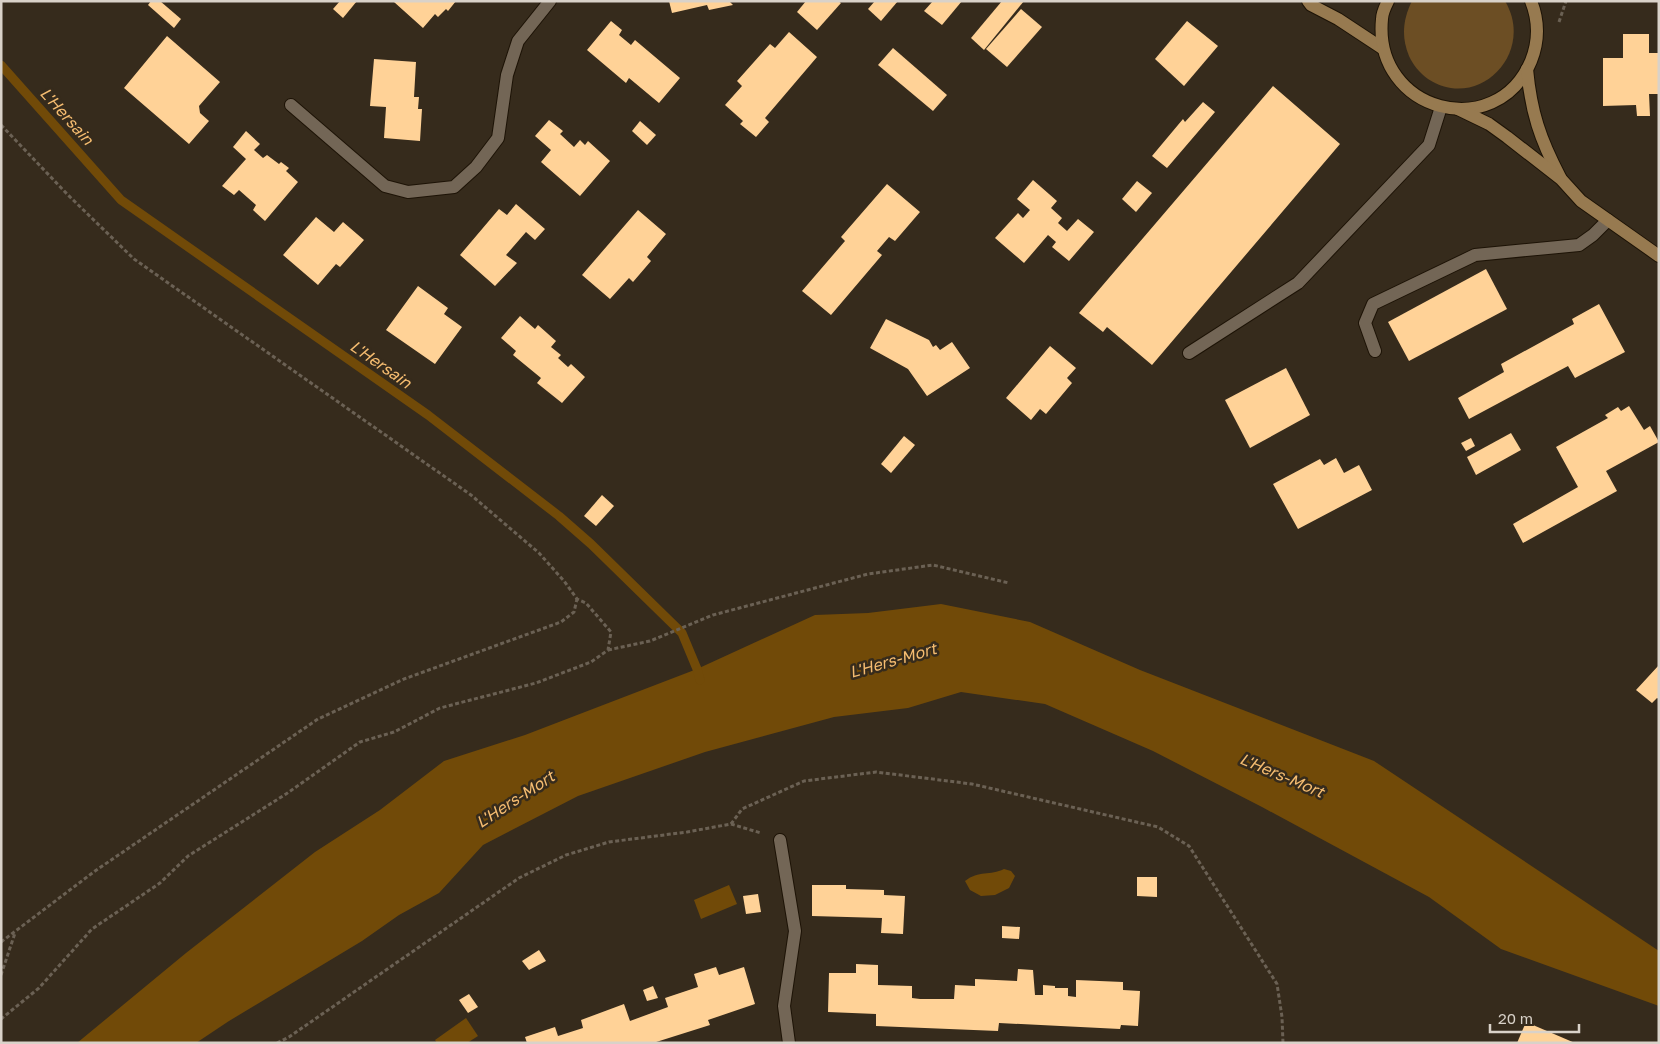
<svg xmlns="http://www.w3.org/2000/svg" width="1660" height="1044" font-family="'Golos Text',sans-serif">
<rect width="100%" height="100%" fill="#362b1c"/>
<path fill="#6c4e24" d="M 1412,1 L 1505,1 C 1536,53 1478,112 1428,79 C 1420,73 1413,65 1409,56 C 1401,37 1403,19 1412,1 Z"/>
<g fill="#714a08">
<polygon points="941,604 1030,622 1140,670 1374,761 1659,951 1659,1006 1501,949 1429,897 1262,807 1153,751 1045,704 961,692 908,708 834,717 705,752 578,796 483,845 439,893 399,915 362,941 229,1021 196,1043 77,1043 186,953 315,852 380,810 444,761 525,735 697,669 815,615 868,613"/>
<path d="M 1004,869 L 1011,871 L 1015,876 L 1009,888 L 995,895 L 981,896 L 970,890 L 965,881 C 979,870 990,876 1004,869 Z"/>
<polygon points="729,885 737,904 701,919 694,900"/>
<polygon points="466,1018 478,1036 467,1043 437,1043 435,1040"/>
</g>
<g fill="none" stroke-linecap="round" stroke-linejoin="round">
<polyline stroke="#714a08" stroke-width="9" points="1,65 121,200 428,415 559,516 591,544 682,633 697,669 700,680"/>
</g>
<g fill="#ffd297">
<polygon points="151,1 160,1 181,19 174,28 148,5"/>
<polygon points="340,1 357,1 343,18 333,9"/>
<polygon points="395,1 456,1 448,11 446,9 438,17 435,14 423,28 394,2"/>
<polygon points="669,1 729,1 733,5 709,10 707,5 672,13"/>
<polygon points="806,1 838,1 841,3 817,30 797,12"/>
<polygon points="875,1 898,1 881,21 868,9"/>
<polygon points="933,1 962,1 942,25 924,11"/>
<polygon points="1002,1 1024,1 984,50 971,38"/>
<polygon points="1021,9 1042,27 1007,67 986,49"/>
<polygon points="611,21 622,30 619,35 631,45 635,40 680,78 659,103 629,78 626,83 587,50"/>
<polygon points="1187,21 1218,46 1184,86 1155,59"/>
<polygon points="789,32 817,57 765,118 769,122 756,137 740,124 743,121 725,105 742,86 737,81 770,44 775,48"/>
<polygon points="1623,34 1649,34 1649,53 1659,53 1659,94 1649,94 1650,116 1637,116 1636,105 1603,106 1603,58 1623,58"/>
<polygon points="167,36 220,82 199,106 200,113 209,121 189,144 124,88"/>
<polygon points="893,48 947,95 933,111 878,65"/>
<polygon points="374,59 416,62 414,97 419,97 418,109 422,109 420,141 384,138 386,107 370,106"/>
<polygon points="1273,86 1340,144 1152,365 1107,327 1103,332 1079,313"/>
<polygon points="1203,102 1215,112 1167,168 1152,156 1183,119 1185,122"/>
<polygon points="549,120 563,131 560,134 574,147 580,140 585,145 588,141 610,161 580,196 541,162 551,150 535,136"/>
<polygon points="640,121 656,135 647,145 632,131"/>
<polygon points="246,131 260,144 254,150 263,158 267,155 279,164 281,162 289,168 286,171 298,182 265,221 253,210 256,205 239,190 234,195 222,186 246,159 233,147"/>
<polygon points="1033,180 1057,201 1051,208 1062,218 1058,223 1067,231 1078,219 1094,232 1069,261 1052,247 1056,242 1048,235 1024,263 995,238 1018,213 1023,218 1030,210 1017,199"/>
<polygon points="1137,181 1152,193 1136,212 1122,199"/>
<polygon points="887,184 920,212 895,241 889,237 877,251 882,255 831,315 802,291 845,241 841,237"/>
<polygon points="516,204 545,229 535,240 526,232 506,255 517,263 495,286 460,255 499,209 507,215"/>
<polygon points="638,210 666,234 647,257 651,261 633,282 629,278 610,299 582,275"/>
<polygon points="316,217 334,232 343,222 364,240 340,267 336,264 318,285 283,255"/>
<polygon points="1486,269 1507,309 1409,361 1388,322"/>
<polygon points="418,286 448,308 444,314 462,327 435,364 386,330"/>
<polygon points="1599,304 1625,352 1575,378 1568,366 1469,419 1458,398 1504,372 1501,364 1574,324 1572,319"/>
<polygon points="520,316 535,329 538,325 556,341 551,347 561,355 558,358 568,367 571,364 585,377 562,403 537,383 541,378 513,355 516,351 501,338"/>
<polygon points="886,319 929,340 933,347 936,345 940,350 952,342 970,368 927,396 908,369 870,348"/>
<polygon points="1050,346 1076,368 1067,378 1072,383 1046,414 1040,409 1031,420 1006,398"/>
<polygon points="1286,368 1310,415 1250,448 1225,400"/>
<polygon points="1629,406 1644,430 1650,426 1659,442 1606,471 1617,491 1523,543 1513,524 1578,487 1556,447 1608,418 1605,415 1618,407 1621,411"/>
<polygon points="1511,433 1521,450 1476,475 1467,457"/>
<polygon points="904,436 915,445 891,473 881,464"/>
<polygon points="1471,438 1475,446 1466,451 1461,443"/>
<polygon points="1336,458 1344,473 1359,465 1372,490 1298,529 1273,484 1320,459 1324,465"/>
<polygon points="602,495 614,506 596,526 584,516"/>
<polygon points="1659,665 1659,699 1657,698 1652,703 1636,690"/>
<polygon points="1137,877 1157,877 1157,897 1137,896"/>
<polygon points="812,885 846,885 846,889 884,890 884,895 905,896 903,934 881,933 882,918 812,916"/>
<polygon points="758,894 761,912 746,914 743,896"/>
<polygon points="1002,926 1020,927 1019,939 1002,938"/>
<polygon points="539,950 546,961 529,970 522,961"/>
<polygon points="856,964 878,965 878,985 912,986 912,998 920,999 954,999 955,985 975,986 975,979 1017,981 1018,969 1033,970 1035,995 1043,995 1043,985 1055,986 1055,988 1068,988 1068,996 1076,997 1076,980 1123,982 1123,990 1140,991 1138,1026 1121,1025 1120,1029 999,1023 998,1031 876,1026 876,1014 828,1012 829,973 856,973"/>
<polygon points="716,967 719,975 744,967 755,1004 708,1020 710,1025 653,1043 527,1043 525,1037 555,1027 558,1036 583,1028 581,1020 624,1004 630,1021 668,1007 665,998 698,987 694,974"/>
<polygon points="653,986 658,998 647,1001 643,990"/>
<polygon points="469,994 478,1007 468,1013 459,1000"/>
<polygon points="1526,1022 1575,1043 1517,1043"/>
</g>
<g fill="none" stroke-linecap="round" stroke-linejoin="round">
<defs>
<g id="service">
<polyline points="1375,351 1365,323 1373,304 1475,255 1579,245 1593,235 1608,220"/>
<polyline points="1189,353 1298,283 1429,145 1441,107"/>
</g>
<g id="minor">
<polyline points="291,105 385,186 408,192 454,187 476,167 498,138 507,75 518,41 550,1"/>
<polyline points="780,840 795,931 784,1006 789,1043"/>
</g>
<g id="secondary">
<polyline points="1308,1 1311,5 1338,19 1382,48"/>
<path d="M 1388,1 C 1385,7 1382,13 1382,19 C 1373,112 1496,144 1531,61 C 1539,41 1539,21 1531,1"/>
<path d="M 1527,69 C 1531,112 1540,139 1560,177"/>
<polyline points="1458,109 1489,124 1507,137 1561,179 1581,201 1659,256"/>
</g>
</defs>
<use href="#service" stroke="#1d1306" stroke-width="14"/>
<use href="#minor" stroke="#1d1306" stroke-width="14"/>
<use href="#secondary" stroke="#1d1306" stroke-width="14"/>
<g stroke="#6b6154" stroke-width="3" stroke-dasharray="4 2.5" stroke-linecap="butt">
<polyline points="1559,22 1566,1"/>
<polyline points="1,125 68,195 134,259 471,495 539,553 564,581 577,599 586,603 611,632 608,650 591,662 536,683 440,708 394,732 360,742 286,794 188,856 160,883 92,929 39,988 1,1019"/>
<polyline points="608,650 650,641 713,615 868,574 933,565 1009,583"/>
<polyline points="731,824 742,809 804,781 876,772 972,784 1158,827 1189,846 1277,984 1282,1017 1283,1043"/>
<polyline points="1,942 95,871 318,719 404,679 561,622 574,612 577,599"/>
<polyline points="1,975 15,933"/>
<polyline points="277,1043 289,1037 519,878 566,855 609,842 687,832 731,824 761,833"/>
</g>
<use href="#service" stroke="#736656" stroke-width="12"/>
<use href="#minor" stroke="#736656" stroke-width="12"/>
<use href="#secondary" stroke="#977a50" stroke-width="12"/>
</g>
<g text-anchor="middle" stroke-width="5" stroke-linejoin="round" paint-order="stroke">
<g font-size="16" font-style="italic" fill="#f5bc70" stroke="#362b1c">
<text transform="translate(67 116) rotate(48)" y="6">L'Hersain</text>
<text transform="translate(381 364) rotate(35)" y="6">L'Hersain</text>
<text transform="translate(893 660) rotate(-16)" y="6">L'Hers-Mort</text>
<text transform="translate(1282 775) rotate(23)" y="6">L'Hers-Mort</text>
<text transform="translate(515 799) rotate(-33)" y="6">L'Hers-Mort</text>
</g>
</g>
<rect width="1660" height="1044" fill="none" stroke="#d9d2c9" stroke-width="5"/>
<path d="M1490 1024v8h89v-8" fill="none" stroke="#d9d2c9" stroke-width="2.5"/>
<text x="1498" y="1024" font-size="15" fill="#d9d2c9" stroke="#362b1c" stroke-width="4" paint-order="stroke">20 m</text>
</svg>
